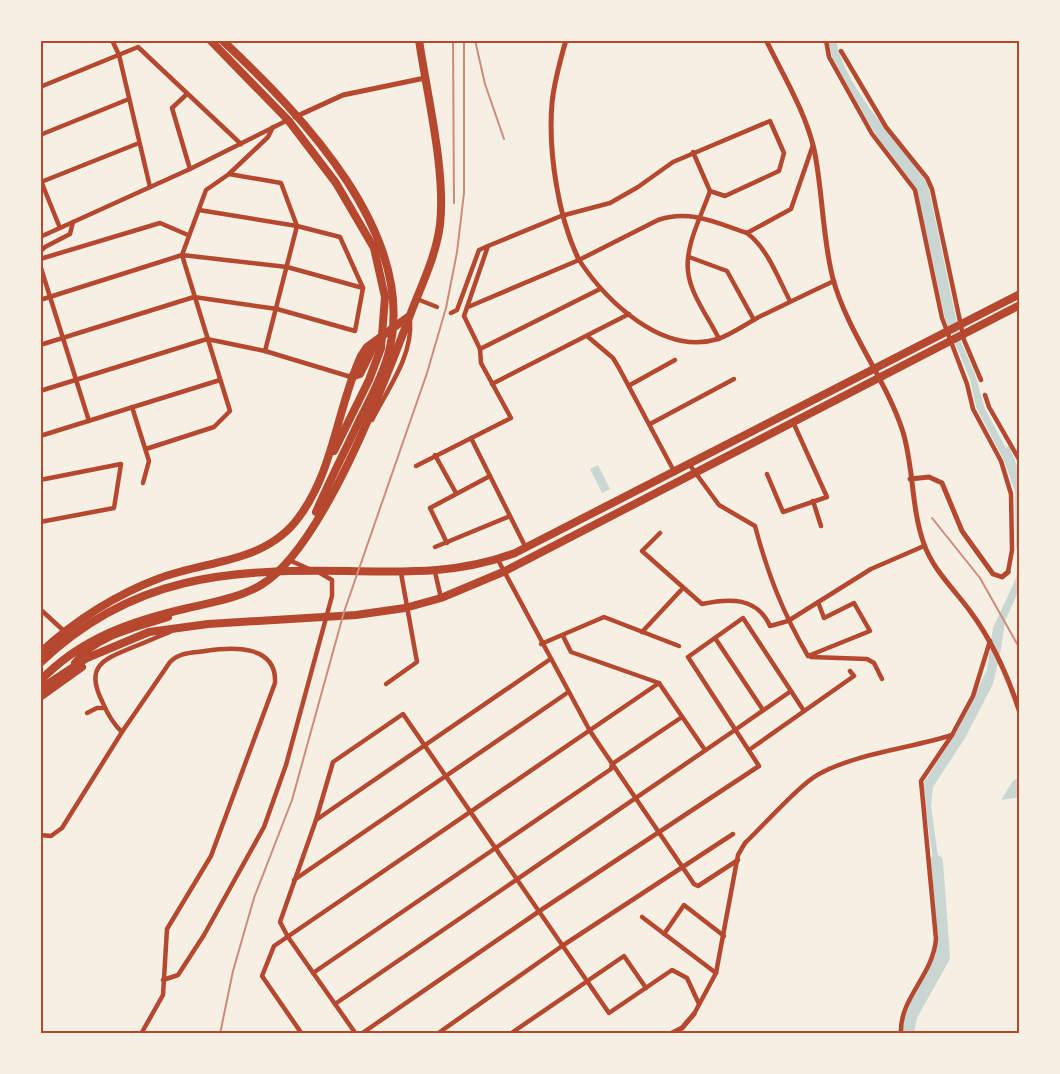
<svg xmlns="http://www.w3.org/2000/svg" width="1060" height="1074" font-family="'Asap Condensed',sans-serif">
<rect width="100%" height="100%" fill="#f6efe4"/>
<g fill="#c9d6d2">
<path d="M 828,41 L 836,41 C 847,93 900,141 928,185 L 961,342 L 975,374 L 985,409 L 1006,448 L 1009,446 L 1019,471 L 1019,555 L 1016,547 L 1015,491 L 1003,458 L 976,407 L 970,379 L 945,319 L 917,189 L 877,137 L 833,61 Z"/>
<polygon points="598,465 610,489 602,493 590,469"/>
<polygon points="1019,557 1019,590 1005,621 1001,649 993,684 965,738 933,787 931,806 941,878 936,878 922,786 958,729 987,670 993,628 1016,578"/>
<polygon points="1019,777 1019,797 1001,800 1013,781"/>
</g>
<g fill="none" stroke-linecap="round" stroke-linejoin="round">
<polyline stroke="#c9d6d2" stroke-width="14" points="907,1034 910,1016 943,957 936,862"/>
<g stroke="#b5482f" stroke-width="4.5">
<polyline points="112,40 119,55 150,187"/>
<polyline points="826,40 829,57 872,134 915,190 942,318 967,384 973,409 1001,461 1011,494 1012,550 1008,572"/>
<polyline points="841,51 886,127 927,178 932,189 964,340 981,380"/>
<polyline points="40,87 138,47 241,144"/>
<polyline points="187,94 172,108 190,169"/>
<polyline points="40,135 129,99"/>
<path d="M 693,152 L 710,191 C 702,215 685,245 688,271 C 690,294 709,318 719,339"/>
<polyline points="229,174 281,183 297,226 265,351"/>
<polyline points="41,181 60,228"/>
<polyline points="41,182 139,143"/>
<polyline points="747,233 791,209 813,145"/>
<polyline points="40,237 190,169 288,120"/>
<polyline points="40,252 45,247 70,234 73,222"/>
<polyline points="689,257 727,271 754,320"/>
<polyline points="40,259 160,223 188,235"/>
<path d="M 579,260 C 607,302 663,356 718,339 C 732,334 746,324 759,317 C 784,305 808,293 834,281"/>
<polyline points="40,265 89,421"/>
<polyline points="417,299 437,307"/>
<polyline points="40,300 182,255 287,267 363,288"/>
<path d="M 468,307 L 579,260 L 658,220 C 690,209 717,223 747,233 C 768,249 778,278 790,301"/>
<polyline points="451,313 457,310 479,250 488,246"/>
<polyline points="587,336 613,358 619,368 675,473"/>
<polyline points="40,345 194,297 277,309 355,331 363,288 340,237 297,226 199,210"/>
<polyline points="480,349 600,289"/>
<polyline points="492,384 629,314"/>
<polyline points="630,385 675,360"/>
<polyline points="40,391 207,339 265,351 351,377"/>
<polyline points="985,395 989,407 1020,461"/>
<polyline points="132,407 149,461 143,483"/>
<path d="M 372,420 C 387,390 413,356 410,321"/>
<polyline points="650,424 734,379"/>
<polyline points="40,436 220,380"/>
<polyline points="471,438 526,548"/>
<polyline points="146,449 214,427 230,411 182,255 206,190 229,174 268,137 273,127"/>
<polyline points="435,455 456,493"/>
<path d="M 689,464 L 719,505 L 755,526 C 768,575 783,613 808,656 L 870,631 L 854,603 L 824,618 L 818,602"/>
<polyline points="416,466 511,418 481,363 480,349 464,316 488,246 561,216 610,203 638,187 673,162 770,121 784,153 779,171 725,196 710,191"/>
<polyline points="767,474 783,512 827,497 793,422"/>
<polyline points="40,480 121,464 114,508 40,522"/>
<polyline points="813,501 821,526"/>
<path d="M 660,533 L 642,551 L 702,604 C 730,598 757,597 770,626 L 788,621 L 871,569 L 924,546"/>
<polyline points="447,543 430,508 490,476"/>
<polyline points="435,547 510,516"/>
<polyline points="289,560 309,569"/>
<polyline points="498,560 590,731 694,884 698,886 738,860"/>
<polyline points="435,572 441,598"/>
<polyline points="40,609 64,631"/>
<polyline points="642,632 683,588"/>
<polyline points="563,636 571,652 659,683 705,750"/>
<polyline points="715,638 763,710"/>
<polyline points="541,644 604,617 679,646"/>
<polyline points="811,657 867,659 874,663 882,679"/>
<polyline points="386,684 417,662 401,573"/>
<polyline points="791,691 804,711"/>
<polyline points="87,713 97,708 105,708"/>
<path d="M 122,732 L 170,662 C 180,652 192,653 205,651 C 232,647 277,644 275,683 L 211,856 L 167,929 L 163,995 L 141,1034"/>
<polyline points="749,750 854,676 850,671"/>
<polyline points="316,820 549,660"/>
<path d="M 40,835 L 51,836 L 62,828 L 122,732 C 113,724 107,713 102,701 C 85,667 102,660 131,648 C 144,643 157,637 170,632"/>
<polyline points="294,880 567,693"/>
<polyline points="642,917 716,973"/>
<polyline points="664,934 684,905 724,936"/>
<polyline points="313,973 611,769 612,764 682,717"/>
<polyline points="163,980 178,975 204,935 264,827 286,765 332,596 332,580 320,573"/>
<polyline points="335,1004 735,730 791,691 743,618 688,657 759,766 541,910 361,1034"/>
<path d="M 694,1014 L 716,973 L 738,855 L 745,843 C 763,826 800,784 819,774 C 855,754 911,748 952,735"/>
<polyline points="302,1034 262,976 274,946 659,683"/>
<polyline points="356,1034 288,937 280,922 316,820 333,762 403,714 609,1013 672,970 687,978 699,1004"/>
<polyline points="437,1034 562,946 733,834"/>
<polyline points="510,1034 624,956 646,988"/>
<path d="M 901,1034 C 899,998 933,976 936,939 L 921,781 L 952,735 L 973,696 L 990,641"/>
</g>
<g stroke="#b5482f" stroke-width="5">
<path d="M 566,40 C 560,61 554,82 552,103 C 548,151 558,217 579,260"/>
<path d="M 766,40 C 783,75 805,111 814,149 C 823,192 822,236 833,279 C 848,333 886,379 903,432 C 914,469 911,508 924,544 C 933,570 954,589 970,611 C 993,642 1008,676 1020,713"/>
<polyline points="295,117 343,95 425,78"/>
<polyline points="910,479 929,477 942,483 962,531 993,574 1002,577 1008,572"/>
<polyline points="670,1034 682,1028 694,1014"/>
</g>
<g stroke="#b5482f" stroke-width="8">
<polyline points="210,40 288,120 336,183 374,248 385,297 381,348 369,380 334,451"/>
<path d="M 222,40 C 301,114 421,237 388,355 C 382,377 371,397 361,417 C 346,449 330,480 316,512"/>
<polyline points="351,377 360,374 374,346"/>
<path d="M 40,653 C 74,621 117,594 160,578 C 208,560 266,563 299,517 C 334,470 337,408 361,356 L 367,347 L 408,317"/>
<path d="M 40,663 C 132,575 229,569 349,571 C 407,572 460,574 515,553 L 1020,294"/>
<path d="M 75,663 C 95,635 137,627 168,617"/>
<path d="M 40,681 C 81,638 132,621 188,608 C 213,602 239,598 261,585 C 323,548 386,379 412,310 C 423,282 436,255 440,225 C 446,171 427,95 419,40"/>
<polyline points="40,689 87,658 149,632 208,624 356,615 405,608 441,598 503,572 1020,305"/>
<polyline points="40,697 82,667"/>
</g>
<g stroke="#cf8b77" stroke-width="2">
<polyline points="453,40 454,203"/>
<polyline points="475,40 485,84 504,139"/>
<polyline points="932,518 980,578 1020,649"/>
<polyline points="220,1034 233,971 254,898 292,800 344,612 427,373 446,308 457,252 464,193 464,40"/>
</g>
</g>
<rect width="1060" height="1074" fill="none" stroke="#f6efe4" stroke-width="84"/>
<rect x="42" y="42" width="976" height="990" fill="none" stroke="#b5482f" stroke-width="2"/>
</svg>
